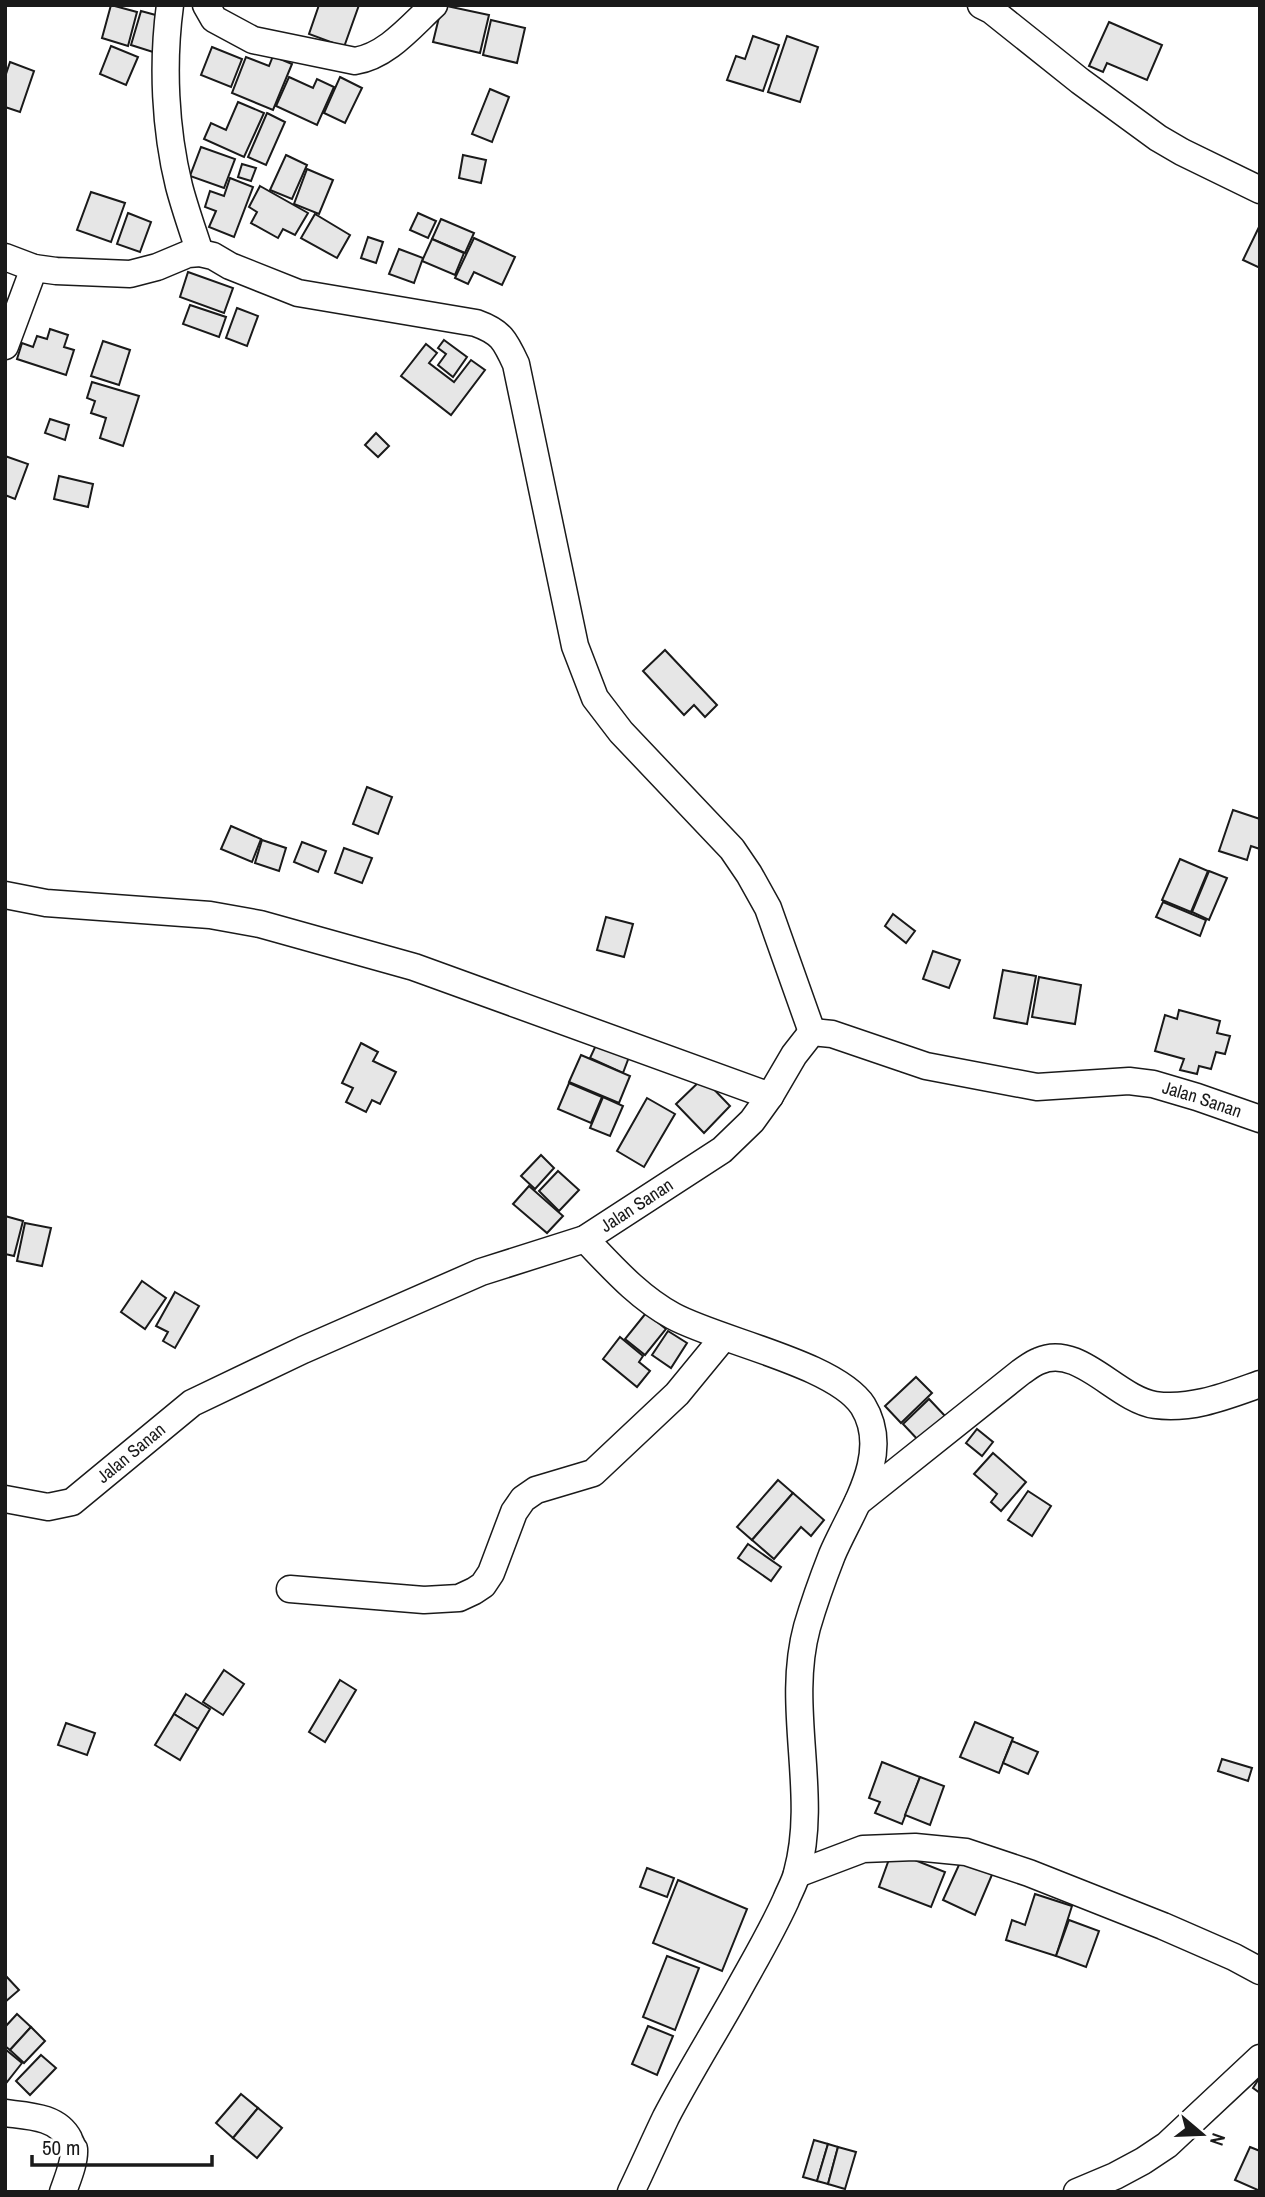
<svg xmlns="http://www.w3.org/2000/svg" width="1265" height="2197" font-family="'Archivo Narrow',sans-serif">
<rect width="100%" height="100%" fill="#fff"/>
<g fill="#e6e6e6" stroke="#1a1a1a" stroke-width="2">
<polygon points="111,5 137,12 128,46 102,38"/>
<polygon points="319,5 359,5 344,47 309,34"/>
<polygon points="442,5 489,15 480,53 433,42"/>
<polygon points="141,11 163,17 153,52 131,45"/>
<polygon points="491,20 525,28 517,63 483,55"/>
<polygon points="1109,22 1162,45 1147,80 1107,63 1103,72 1089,66"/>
<polygon points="753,36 779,45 763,91 727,80 736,56 745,59"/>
<polygon points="787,36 818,47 800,102 768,92"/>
<polygon points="111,46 138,57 126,85 100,74"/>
<polygon points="212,47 242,59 231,87 201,75"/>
<polygon points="273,56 292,64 273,110 232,93 246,57 269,66"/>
<polygon points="10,62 34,71 20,112 5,107 5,77"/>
<polygon points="289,77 313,88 317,79 334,87 317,125 276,106"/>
<polygon points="340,77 362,88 345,123 324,113"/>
<polygon points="490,89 509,97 492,142 472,134"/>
<polygon points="238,102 264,113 244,157 204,139 211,123 226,130"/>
<polygon points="267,113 285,122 266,165 248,157"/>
<polygon points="201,147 235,159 224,188 190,176"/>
<polygon points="286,155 307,165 292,199 270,190"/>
<polygon points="463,155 486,160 481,183 459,178"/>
<polygon points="242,164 256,168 251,181 238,177"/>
<polygon points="307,169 333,180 319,214 294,204"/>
<polygon points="230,178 253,187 234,237 209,227 216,211 205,207 210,191 224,196"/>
<polygon points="260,186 308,213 295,235 283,229 278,238 251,223 257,212 249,207"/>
<polygon points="91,192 125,203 111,242 77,230"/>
<polygon points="128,213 151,222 140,252 117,244"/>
<polygon points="418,213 436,221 428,238 410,230"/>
<polygon points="315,214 350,235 337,258 301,238"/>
<polygon points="441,219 474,233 465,253 432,239"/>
<polygon points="1260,225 1260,268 1243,260"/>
<polygon points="368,237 383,242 376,263 361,258"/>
<polygon points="474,238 515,257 502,285 474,272 468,284 455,278"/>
<polygon points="432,239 464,253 455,275 422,261"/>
<polygon points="399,249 423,258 414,283 389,274"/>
<polygon points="188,272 233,288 224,313 180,297"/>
<polygon points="190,305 226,317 219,337 183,324"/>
<polygon points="237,308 258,316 247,346 226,338"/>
<polygon points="50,329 68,335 64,347 74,350 66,375 17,359 22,343 33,347 37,336 47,339"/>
<polygon points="444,340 467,357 453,377 438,365 446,354 438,348"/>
<polygon points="103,341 130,350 119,385 91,376"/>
<polygon points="426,344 437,353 429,363 454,382 471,360 485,370 451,415 401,376"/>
<polygon points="92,382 139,396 123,446 100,438 106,418 91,413 95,401 87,398"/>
<polygon points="50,419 69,425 65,440 45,433"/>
<polygon points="376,433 389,446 378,457 365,445"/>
<polygon points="5,456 28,464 15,499 5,495"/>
<polygon points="59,476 93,484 88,507 54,499"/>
<polygon points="665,650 717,705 705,717 694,705 684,715 643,671"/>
<polygon points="367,787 392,797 378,834 353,824"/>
<polygon points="1233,810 1260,819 1260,849 1251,846 1247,860 1219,851"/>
<polygon points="231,826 261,839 252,862 221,849"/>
<polygon points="262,840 286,848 279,871 255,863"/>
<polygon points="302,842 326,851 318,872 294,862"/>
<polygon points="344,848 372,858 362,883 335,873"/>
<polygon points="1180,859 1208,871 1191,912 1162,900"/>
<polygon points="1209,871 1227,878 1209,920 1192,912"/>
<polygon points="1163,902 1206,920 1200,936 1156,917"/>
<polygon points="893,914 915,931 906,943 885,926"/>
<polygon points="606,917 633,924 624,957 597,950"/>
<polygon points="933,951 960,960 949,988 923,979"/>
<polygon points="1003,970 1036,976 1027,1024 994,1018"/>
<polygon points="1039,977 1081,985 1075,1024 1032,1017"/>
<polygon points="1179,1010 1220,1021 1217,1033 1230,1036 1225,1054 1216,1052 1211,1069 1199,1066 1197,1074 1180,1070 1184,1059 1155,1051 1165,1015 1177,1019"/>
<polygon points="361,1043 378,1052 373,1061 396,1072 380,1104 372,1100 366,1112 346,1102 353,1088 342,1083"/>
<polygon points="597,1043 629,1057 623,1073 590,1058"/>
<polygon points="581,1055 630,1076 619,1103 569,1082"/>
<polygon points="703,1078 730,1106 704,1133 676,1104"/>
<polygon points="569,1083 602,1097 591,1123 558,1109"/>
<polygon points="603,1097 623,1106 610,1136 590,1128"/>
<polygon points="647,1098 675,1114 644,1167 617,1151"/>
<polygon points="541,1155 554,1168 535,1189 521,1176"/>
<polygon points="558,1171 579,1190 559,1211 539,1191"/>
<polygon points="529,1186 563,1216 547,1233 513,1204"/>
<polygon points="5,1216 23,1221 14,1256 5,1254"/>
<polygon points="25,1223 51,1228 42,1266 17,1261"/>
<polygon points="142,1281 166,1298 145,1329 121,1312"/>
<polygon points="175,1292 199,1306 175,1348 163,1341 168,1332 156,1326"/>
<polygon points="646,1313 666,1329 645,1355 625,1339"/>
<polygon points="668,1331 687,1343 671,1368 652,1355"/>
<polygon points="620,1337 643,1356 639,1362 650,1371 637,1387 603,1359"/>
<polygon points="916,1377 932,1393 901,1423 885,1406"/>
<polygon points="929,1399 946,1417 920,1442 903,1424"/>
<polygon points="977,1429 993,1442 982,1456 966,1443"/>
<polygon points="993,1453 1026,1482 1001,1511 991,1502 997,1494 974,1474"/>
<polygon points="778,1480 793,1493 752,1540 737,1527"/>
<polygon points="1028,1491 1051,1506 1032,1536 1008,1520"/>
<polygon points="793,1493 824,1520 811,1536 801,1527 774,1559 752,1540"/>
<polygon points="748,1544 781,1567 771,1581 738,1558"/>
<polygon points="224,1670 244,1684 223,1715 203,1702"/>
<polygon points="340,1680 356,1690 325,1742 309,1732"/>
<polygon points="186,1694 210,1709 198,1729 174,1714"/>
<polygon points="174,1714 198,1729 180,1760 155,1745"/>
<polygon points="975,1722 1013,1738 999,1773 960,1757"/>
<polygon points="66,1723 95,1733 87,1755 58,1745"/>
<polygon points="1012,1741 1038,1752 1028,1774 1003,1763"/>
<polygon points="1222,1759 1252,1768 1248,1781 1218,1771"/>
<polygon points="882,1762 920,1777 902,1824 875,1813 880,1802 869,1798"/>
<polygon points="920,1777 944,1786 930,1825 905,1815"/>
<polygon points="892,1851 945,1872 931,1907 879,1887"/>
<polygon points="963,1856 994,1870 975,1915 943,1900"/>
<polygon points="647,1868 674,1878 667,1897 640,1887"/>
<polygon points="678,1880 747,1909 722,1971 653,1943"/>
<polygon points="1035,1894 1072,1906 1056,1956 1006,1940 1012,1920 1025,1925"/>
<polygon points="1069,1920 1099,1931 1086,1967 1056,1956"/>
<polygon points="667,1956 699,1968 675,2030 643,2017"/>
<polygon points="5,1975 19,1990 5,2002"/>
<polygon points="17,2014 31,2027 10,2050 5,2046 5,2027"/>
<polygon points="648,2026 673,2036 657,2075 632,2064"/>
<polygon points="31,2027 45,2041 24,2063 10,2050"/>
<polygon points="5,2049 22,2063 7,2082 5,2080"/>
<polygon points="41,2055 56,2068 30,2095 16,2081"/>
<polygon points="1260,2077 1260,2093 1253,2088"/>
<polygon points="241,2094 258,2108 233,2138 216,2123"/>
<polygon points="258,2108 282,2128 257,2158 233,2138"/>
<polygon points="814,2140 828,2144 817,2181 803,2177"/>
<polygon points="828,2144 838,2147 828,2184 817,2181"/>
<polygon points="838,2147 856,2152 845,2189 828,2184"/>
<polygon points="1250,2147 1260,2151 1260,2191 1235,2180"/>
</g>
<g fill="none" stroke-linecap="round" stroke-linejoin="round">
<defs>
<g id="minor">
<path d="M 170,5 C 162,64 165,129 179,186 C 185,209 193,231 200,253"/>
<path d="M 206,5 L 214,19 L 253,40 L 355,61 C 387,56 411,26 434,5"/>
<polyline points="981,5 991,10 1080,81 1158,138 1182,152 1260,190"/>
<path d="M 5,257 L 34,268 L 56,271 L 130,274 L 157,267 L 188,254 L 200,253 L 213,256 L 230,266 L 298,293 L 476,323 C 501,332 505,340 516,364 L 575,646 L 595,698 L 621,732 L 732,849 L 749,874 L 768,908 L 812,1032"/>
<polyline points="5,346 34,268"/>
<polyline points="5,895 46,903 210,915 260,924 414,967 770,1096"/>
<path d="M 585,1239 C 612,1267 638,1297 673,1316 C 719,1341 836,1364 863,1406 C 893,1455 851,1510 832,1555 C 823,1578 814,1603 807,1627 C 785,1708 819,1793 797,1873 C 795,1882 789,1892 786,1900 C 771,1933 753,1963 736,1994 C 713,2035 688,2075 666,2117 C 654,2142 643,2167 631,2192"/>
<path id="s1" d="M 5,1499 L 48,1507 L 72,1502 L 192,1403 L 303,1350 L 481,1272 L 585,1239 L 722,1150 L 752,1121 L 770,1096 L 794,1055 L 812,1032 L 832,1034 L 926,1066 L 1037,1087 L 1129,1081 L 1153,1084 L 1197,1097 L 1260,1119"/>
<path d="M 858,1502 L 1021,1372 C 1027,1368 1033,1363 1039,1361 C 1079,1343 1116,1399 1155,1405 C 1192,1410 1226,1396 1260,1384"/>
<polyline points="290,1589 424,1600 459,1598 474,1591 483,1585 491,1573 514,1512 523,1499 536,1490 593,1473 677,1394 723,1338"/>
<polyline points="797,1874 863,1849 915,1847 966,1852 1029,1873 1163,1926 1234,1957 1260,1971"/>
<path d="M 5,2113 C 28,2116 57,2116 69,2139 C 69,2140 73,2148 74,2149 C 75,2162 67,2180 63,2192"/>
<polyline points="1077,2192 1115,2176 1143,2161 1167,2145 1260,2058"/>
</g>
</defs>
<use href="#minor" stroke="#1a1a1a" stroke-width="29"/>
<use href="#minor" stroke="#fff" stroke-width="26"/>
</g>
<g text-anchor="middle" stroke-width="5" stroke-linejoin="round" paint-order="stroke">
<g font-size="18" fill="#1a1a1a" stroke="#fff">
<text dy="6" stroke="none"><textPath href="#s1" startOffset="1363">Jalan Sanan</textPath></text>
<text dy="6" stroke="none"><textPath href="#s1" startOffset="712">Jalan Sanan</textPath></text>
<text dy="6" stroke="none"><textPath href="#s1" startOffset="145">Jalan Sanan</textPath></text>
</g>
</g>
<rect width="1265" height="2197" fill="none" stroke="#1a1a1a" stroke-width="14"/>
<g transform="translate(1202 2134) rotate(109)" stroke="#ffffff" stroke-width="5" paint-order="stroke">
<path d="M0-5L12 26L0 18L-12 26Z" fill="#1a1a1a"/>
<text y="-10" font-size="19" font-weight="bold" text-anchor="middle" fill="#1a1a1a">N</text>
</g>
<path d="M32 2155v10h180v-10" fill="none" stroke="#1a1a1a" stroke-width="3.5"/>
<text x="42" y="2155" font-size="21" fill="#1a1a1a" stroke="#ffffff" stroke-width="5" paint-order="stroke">50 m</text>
</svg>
